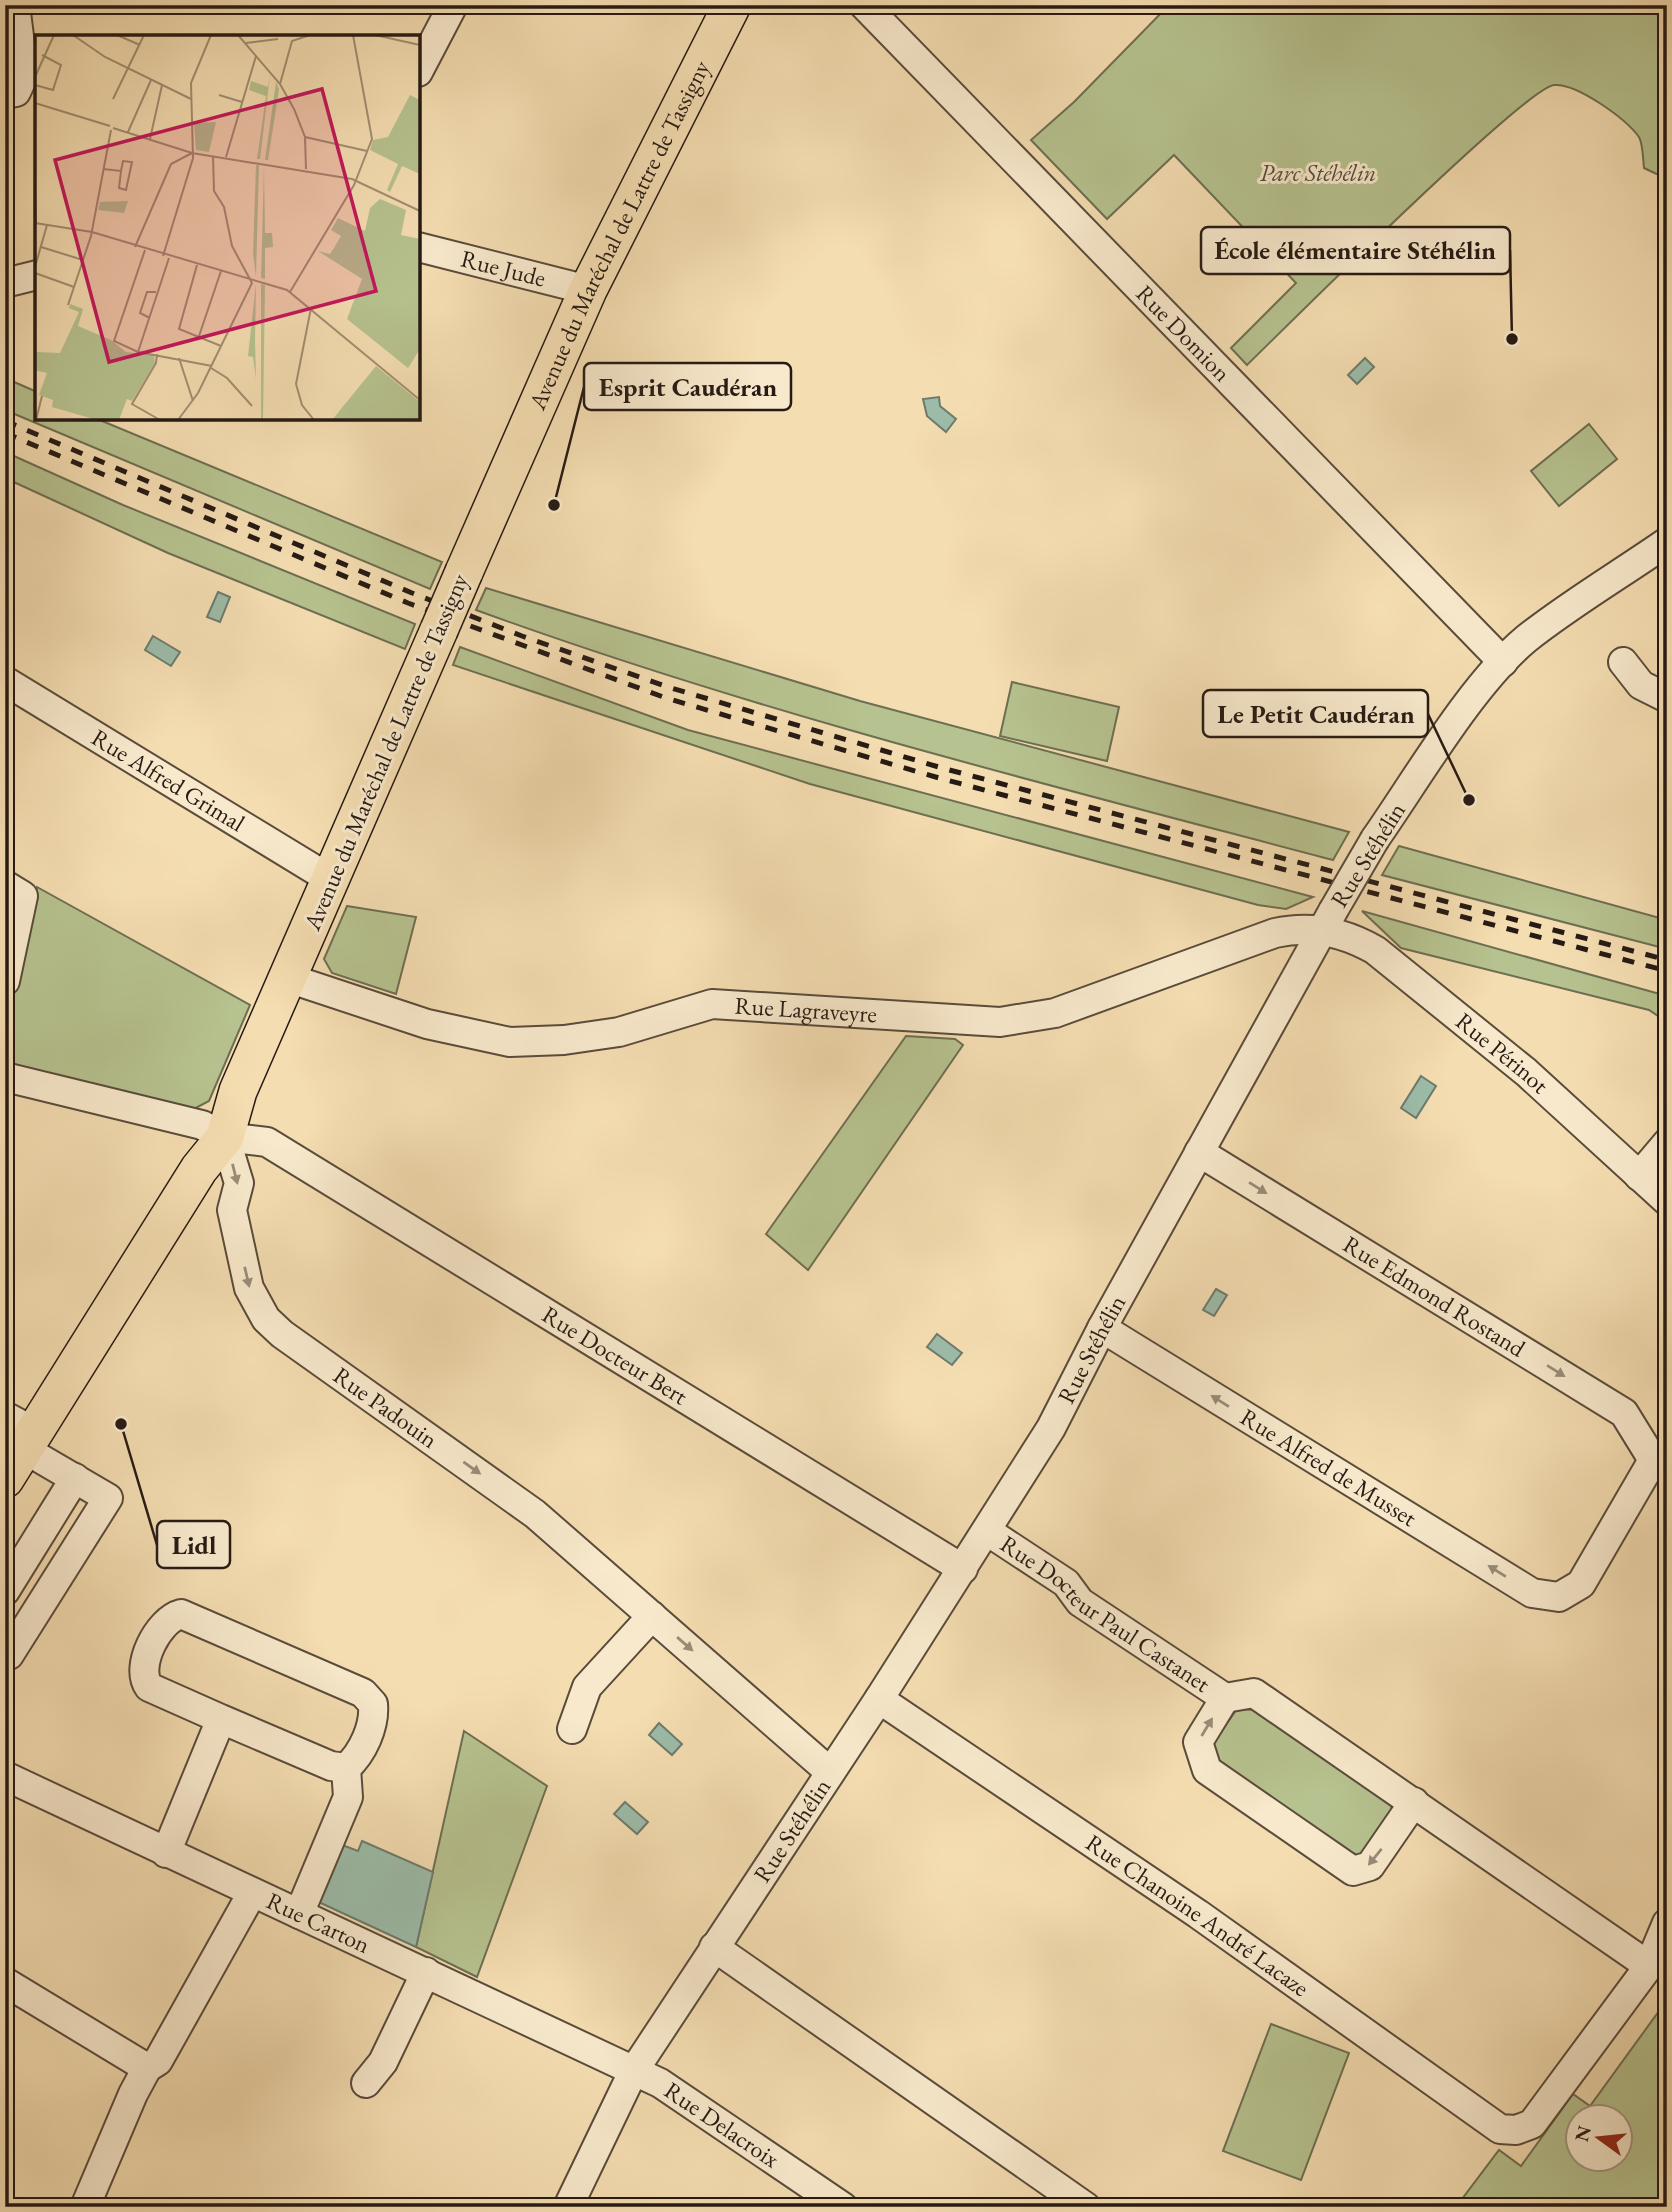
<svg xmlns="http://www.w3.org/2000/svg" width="1672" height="2212" font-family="'EB Garamond',serif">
<rect width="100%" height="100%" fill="#f4ddb1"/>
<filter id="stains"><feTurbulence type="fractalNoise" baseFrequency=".00286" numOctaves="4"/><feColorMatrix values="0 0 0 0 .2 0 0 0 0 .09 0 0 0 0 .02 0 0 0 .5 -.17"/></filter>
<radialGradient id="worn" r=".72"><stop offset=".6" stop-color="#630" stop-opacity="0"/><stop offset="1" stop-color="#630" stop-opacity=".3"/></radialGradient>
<g fill="#b6c28f" stroke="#6e6e52" stroke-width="2" fill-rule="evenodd">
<path d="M 1169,5 L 1667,5 L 1667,179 L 1644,168 C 1643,159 1643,144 1639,137 C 1626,119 1577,83 1554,85 C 1525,88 1285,328 1247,365 L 1231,348 L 1296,283 L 1174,155 L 1107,219 L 1031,140 L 1074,102 Z"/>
<polygon points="5,378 37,392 37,418 95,418 442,562 430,589 5,410"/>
<polygon points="1589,424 1617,459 1559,506 1531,471"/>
<polygon points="5,452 123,505 415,624 405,649 168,553 5,478"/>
<path d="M 486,588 L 860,701 L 1349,832 L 1333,860 C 1045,784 756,712 476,610 Z"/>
<polygon points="460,647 688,730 1313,897 1286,909 1258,905 810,784 453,665"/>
<polygon points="1012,682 1119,707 1107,761 1000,736"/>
<polygon points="1399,846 1667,920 1667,949 1382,875"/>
<polygon points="37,887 250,1005 209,1101 192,1110 5,1062 5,1018"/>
<polygon points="347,906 416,917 396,994 332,973 324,959"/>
<polygon points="1362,911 1667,996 1667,1022 1649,1010 1401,948"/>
<polygon points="906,1036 955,1039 963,1045 808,1270 766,1234"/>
<polygon points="1237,1709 1257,1710 1392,1801 1390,1819 1366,1855 1348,1857 1217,1769 1211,1746"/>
<polygon points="464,1731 547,1786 477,1977 416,1947"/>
<path d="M 1667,2000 L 1667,2207 L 1456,2207 L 1499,2150 L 1521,2166 L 1573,2094 L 1590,2106 ZM 1578,2118 L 1620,2118 L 1620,2160 L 1578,2160 Z"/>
<polygon points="1271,2024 1349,2053 1301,2180 1223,2151"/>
</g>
<g fill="#9cbca9" stroke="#6d7b6d" stroke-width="2">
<polygon points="1365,358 1374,367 1357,384 1348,375"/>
<polygon points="939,397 940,406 956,419 946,432 927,416 923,399"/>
<polygon points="218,592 230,597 220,622 207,617"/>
<polygon points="153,636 180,652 171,666 145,650"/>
<polygon points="1421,1076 1436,1086 1416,1118 1401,1108"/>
<polygon points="1216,1289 1227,1295 1214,1316 1203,1310"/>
<polygon points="937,1334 962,1353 952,1365 927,1347"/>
<polygon points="659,1723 682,1744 672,1755 649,1735"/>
<polygon points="625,1802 648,1822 637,1834 614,1814"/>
<polygon points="362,1841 433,1872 416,1947 312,1899 337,1843 358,1851"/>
</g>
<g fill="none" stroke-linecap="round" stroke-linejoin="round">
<defs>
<g id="minor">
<path id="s1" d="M 864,5 L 1503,662"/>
<polyline points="418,72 453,5"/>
<polyline points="5,94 16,92 24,75 15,5"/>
<path id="s2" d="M 418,247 L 588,290"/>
<polyline points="5,283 37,275"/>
<polyline points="1623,662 1641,685 1667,698"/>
<path id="s3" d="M 5,681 L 330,879"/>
<path d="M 1375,839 C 1417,779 1471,685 1526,639 C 1570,604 1621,574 1667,542"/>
<polyline points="5,885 23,896 5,981"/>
<path id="s4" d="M 288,978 L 427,1024 L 510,1042 L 564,1040 L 619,1032 L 712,1004 L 1000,1022 L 1055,1013 L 1275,933 C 1310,925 1344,932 1375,950 L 1526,1072 L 1667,1201"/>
<path id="s5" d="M 5,1077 L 202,1125 L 225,1137 L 267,1142 L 963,1569"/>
<path id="s6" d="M 225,1137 L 239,1183 L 232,1210 L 249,1288 L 266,1319 L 282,1334 L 535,1514 L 830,1772"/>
<path id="s7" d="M 1199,1152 L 1624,1413 L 1653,1460"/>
<polyline points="1639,1176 1667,1143"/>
<path id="s8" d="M 1102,1328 L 1532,1593 L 1559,1597 L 1581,1584 L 1653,1460 L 1667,1452"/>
<polyline points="5,1416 35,1432"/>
<path id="s9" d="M 987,1531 L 1066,1583 L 1080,1602 L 1225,1698 L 1254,1693 L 1649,1966"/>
<polyline points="5,1591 75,1478"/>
<polyline points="5,1653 9,1655 108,1498 24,1449"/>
<polyline points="1225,1698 1198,1742 1207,1770 1353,1871 1370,1866 1414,1802"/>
<path id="s10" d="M 879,1699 L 1198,1914 L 1500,2129 L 1516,2130 L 1532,2124 L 1649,1966 L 1667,1923"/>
<polyline points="572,1729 587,1687 652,1616"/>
<path id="s11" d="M 5,1776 L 660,2083 L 843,2207"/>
<path d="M 166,1853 L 221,1719 L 149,1687 C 134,1667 158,1620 181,1614 L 363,1693 L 373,1704 C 375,1726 363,1753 346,1768 L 331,1766 L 221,1719"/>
<polyline points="299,1914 348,1797 346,1768"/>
<polyline points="714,1947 1086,2207"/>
<polyline points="5,1982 147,2068 158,2061 252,1893"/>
<polyline points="366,2083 383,2062 426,1972"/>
<polyline points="85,2207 133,2094 147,2068"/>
<path id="s12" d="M 568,2207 L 633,2072 L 879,1699 L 1051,1428 L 1102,1328 L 1333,911"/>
</g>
<g id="major">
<path id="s13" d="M 464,572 L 588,290 L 732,5"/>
<polyline points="5,1479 199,1169 225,1137 238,1091 439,630"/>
</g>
</defs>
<use href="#minor" stroke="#5a4b3b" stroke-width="32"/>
<use href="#major" stroke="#261a14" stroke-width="40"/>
<use href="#minor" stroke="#f8e9cc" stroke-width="28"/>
<use href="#major" stroke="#f4ddb1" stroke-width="37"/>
<g stroke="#261a14" stroke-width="5" stroke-dasharray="12 12" stroke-linecap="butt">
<polyline points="5,421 412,593 522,636 668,687 942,768 1667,960"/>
<polyline points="5,433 408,603 666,698 939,778 1667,971"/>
</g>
<defs>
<polyline id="minor-bridge" points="1333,911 1375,839"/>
<polyline id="major-bridge" points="439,630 464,572"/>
</defs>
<use href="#minor-bridge" stroke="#5a4b3b" stroke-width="32" stroke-linecap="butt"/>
<use href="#major-bridge" stroke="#261a14" stroke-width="40" stroke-linecap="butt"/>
<use href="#minor-bridge" stroke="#f8e9cc" stroke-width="28"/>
<use href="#major-bridge" stroke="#f4ddb1" stroke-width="37"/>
</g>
<defs><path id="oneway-solid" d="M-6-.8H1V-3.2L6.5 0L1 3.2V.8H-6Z" transform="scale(1.75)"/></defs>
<g fill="#9a8c79">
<use href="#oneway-solid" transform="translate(235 1174) rotate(76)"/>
<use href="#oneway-solid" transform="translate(1258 1188) rotate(32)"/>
<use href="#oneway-solid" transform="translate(247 1277) rotate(77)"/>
<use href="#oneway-solid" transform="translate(1556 1371) rotate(32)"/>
<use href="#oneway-solid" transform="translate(1220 1401) rotate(-148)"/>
<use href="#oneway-solid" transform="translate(472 1468) rotate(35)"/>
<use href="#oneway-solid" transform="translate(1497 1571) rotate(-148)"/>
<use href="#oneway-solid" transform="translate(685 1644) rotate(41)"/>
<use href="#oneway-solid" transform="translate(1207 1727) rotate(-59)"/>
<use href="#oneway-solid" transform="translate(1375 1857) rotate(129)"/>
</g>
<g text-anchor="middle" stroke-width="6" stroke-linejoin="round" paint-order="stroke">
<g font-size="24" font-style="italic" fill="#514c39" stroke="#f8e9cc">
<text x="1318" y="181">Parc Stéhélin</text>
</g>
<g font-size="24" fill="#261a14" stroke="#f8e9cc">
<text dy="8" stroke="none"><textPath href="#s13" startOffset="371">Avenue du Maréchal de Lattre de Tassigny</textPath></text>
<text dy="8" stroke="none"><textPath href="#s2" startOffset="88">Rue Jude</textPath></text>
<text dy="8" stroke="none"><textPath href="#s1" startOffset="458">Rue Domion</textPath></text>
<text transform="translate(386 752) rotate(-67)" y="8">Avenue du Maréchal de Lattre de Tassigny</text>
<text dy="8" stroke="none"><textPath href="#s3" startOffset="191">Rue Alfred Grimal</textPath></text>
<text transform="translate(1368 855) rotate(-58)" y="8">Rue Stéhélin</text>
<text dy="8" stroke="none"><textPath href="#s4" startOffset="532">Rue Lagraveyre</textPath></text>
<text dy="8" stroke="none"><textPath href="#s4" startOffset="1284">Rue Périnot</textPath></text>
<text dy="8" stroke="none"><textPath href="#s7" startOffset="276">Rue Edmond Rostand</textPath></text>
<text dy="8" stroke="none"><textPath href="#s12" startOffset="1006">Rue Stéhélin</textPath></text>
<text dy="8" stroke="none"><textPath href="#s5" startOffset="679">Rue Docteur Bert</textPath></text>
<text dy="8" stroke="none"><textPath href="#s6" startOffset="340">Rue Padouin</textPath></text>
<text dy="8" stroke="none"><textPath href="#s8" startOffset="266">Rue Alfred de Musset</textPath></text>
<text dy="8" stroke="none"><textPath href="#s9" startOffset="145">Rue Docteur Paul Castanet</textPath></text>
<text dy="8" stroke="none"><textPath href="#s12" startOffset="439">Rue Stéhélin</textPath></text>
<text dy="8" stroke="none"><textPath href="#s10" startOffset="385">Rue Chanoine André Lacaze</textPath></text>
<text dy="8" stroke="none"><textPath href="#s11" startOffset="346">Rue Carton</textPath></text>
<text dy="8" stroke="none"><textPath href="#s11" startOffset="798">Rue Delacroix</textPath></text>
</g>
</g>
<g transform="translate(35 35)">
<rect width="385" height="385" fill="#f4ddb1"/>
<path d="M 235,41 L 225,124 L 222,124 L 231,61 L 214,55 L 216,46 L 233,52 ZM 241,47 L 244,54 L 233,125 L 230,125 ZM 375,60 L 385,65 L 385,139 L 367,131 L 355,157 L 352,155 L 363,129 L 335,115 L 338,105 L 353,102 ZM 181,87 L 174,117 L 161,115 L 159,88 ZM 221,130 L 224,130 L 221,242 L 218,218 ZM 229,131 L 230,198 L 237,198 L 238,212 L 230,213 L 230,244 L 226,243 ZM 345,164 L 371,175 L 366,200 L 385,204 L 385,314 L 373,333 L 312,284 L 327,244 L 283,216 L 295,219 L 299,213 L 306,201 L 296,195 L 303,183 L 330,196 L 335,173 ZM 93,166 L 89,178 L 63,175 L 65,167 ZM 221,248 L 220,305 L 221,344 L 218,322 L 213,321 ZM 226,249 L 230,250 L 228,385 L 226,385 ZM 35,269 L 48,274 L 43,291 L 76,305 L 91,317 L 119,320 L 120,328 L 97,366 L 92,364 L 84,385 L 62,385 L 17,372 L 18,365 L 4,360 L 12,338 L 0,335 L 0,317 L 25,318 L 44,277 L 34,273 ZM 341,331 L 385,367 L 385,385 L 297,385 Z" fill="#b6c28f"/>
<path fill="none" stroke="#a28f72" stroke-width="2" d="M 38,0 L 70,22 L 156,64M 82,0 L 105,10M 203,0 L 245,49 L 259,74 L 270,102 L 271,134M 340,0 L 385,10M 211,8 L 243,4M 0,42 L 19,0M 245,49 L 257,6 L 275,0M 0,50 L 18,55 L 26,30 L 7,20M 184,60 L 207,67M 78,64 L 109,0M 0,68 L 75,91M 78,93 L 157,118 L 317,144 L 385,176M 93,97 L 116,45M 270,102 L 332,116M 115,104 L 127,50M 191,122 L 221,21M 68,134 L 86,136 L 88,126 L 97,127 L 91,155 L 84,153 L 86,136M 0,160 L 1,188M 0,188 L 57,197 L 252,255 L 385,365M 6,212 L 48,225M 100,212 L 136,129 L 157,118M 110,215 L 79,306 L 103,317 L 177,331M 128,221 L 158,123 L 156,48 L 176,0M 162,230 L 144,294 L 186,311M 0,232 L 12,190M 0,238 L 39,252M 255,257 L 319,150 L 337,104 L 318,0M 33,270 L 56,201 L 76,95M 276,273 L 261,349 L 267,370 L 279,385M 115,283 L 105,278 L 112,257 L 121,257M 164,301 L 186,236M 103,317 L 134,223M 122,319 L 121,328 L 97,369 L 125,385M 144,323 L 158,366M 176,333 L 192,343 L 217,371M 1,385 L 7,361M 143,385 L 163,358 L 217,248 L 197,211 L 189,172 L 179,156 L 178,121"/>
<path fill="#c2185b" fill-opacity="0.15" stroke="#c2185b" stroke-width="3.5" d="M 287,54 L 341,256 L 74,327 L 20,125 Z"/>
<rect width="385" height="385" fill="none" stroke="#261a14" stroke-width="3.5"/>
</g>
<path fill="none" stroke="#261a14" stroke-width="2.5" d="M1512 339L1510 250M554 505L584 387M1469 800L1428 714M121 1424L157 1545"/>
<g fill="#261a14" stroke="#f8e9cc" stroke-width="2.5">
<circle cx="1512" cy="339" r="7"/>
<circle cx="554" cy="505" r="7"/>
<circle cx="1469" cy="800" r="7"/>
<circle cx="121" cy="1424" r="7"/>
</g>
<g fill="#f8e9cc" stroke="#261a14" stroke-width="2.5">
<rect x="1201" y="227" width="309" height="47" rx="7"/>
<rect x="584" y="363" width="207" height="47" rx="7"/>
<rect x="1203" y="690" width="225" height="47" rx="7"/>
<rect x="157" y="1521" width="73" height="47" rx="7"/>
</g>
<g font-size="26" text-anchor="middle" font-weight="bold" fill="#261a14">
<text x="1355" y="259">École élémentaire Stéhélin</text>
<text x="688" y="396">Esprit Caudéran</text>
<text x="1316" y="723">Le Petit Caudéran</text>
<text x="194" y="1554">Lidl</text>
</g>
<rect width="1672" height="2212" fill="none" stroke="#f4ddb1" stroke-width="28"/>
<rect x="7" y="7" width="1658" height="2198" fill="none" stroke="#261a14" stroke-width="3.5"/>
<rect x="14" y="14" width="1644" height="2184" fill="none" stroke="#261a14" stroke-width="2"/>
<g transform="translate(1599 2138) rotate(285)"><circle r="33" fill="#f8e9cc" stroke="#a49682" stroke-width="2"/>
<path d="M0-5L12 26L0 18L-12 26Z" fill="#8f2418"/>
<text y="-10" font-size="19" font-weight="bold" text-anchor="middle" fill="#261a14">N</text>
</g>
<rect width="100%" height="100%" filter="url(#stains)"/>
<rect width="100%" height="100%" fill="url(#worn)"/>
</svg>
